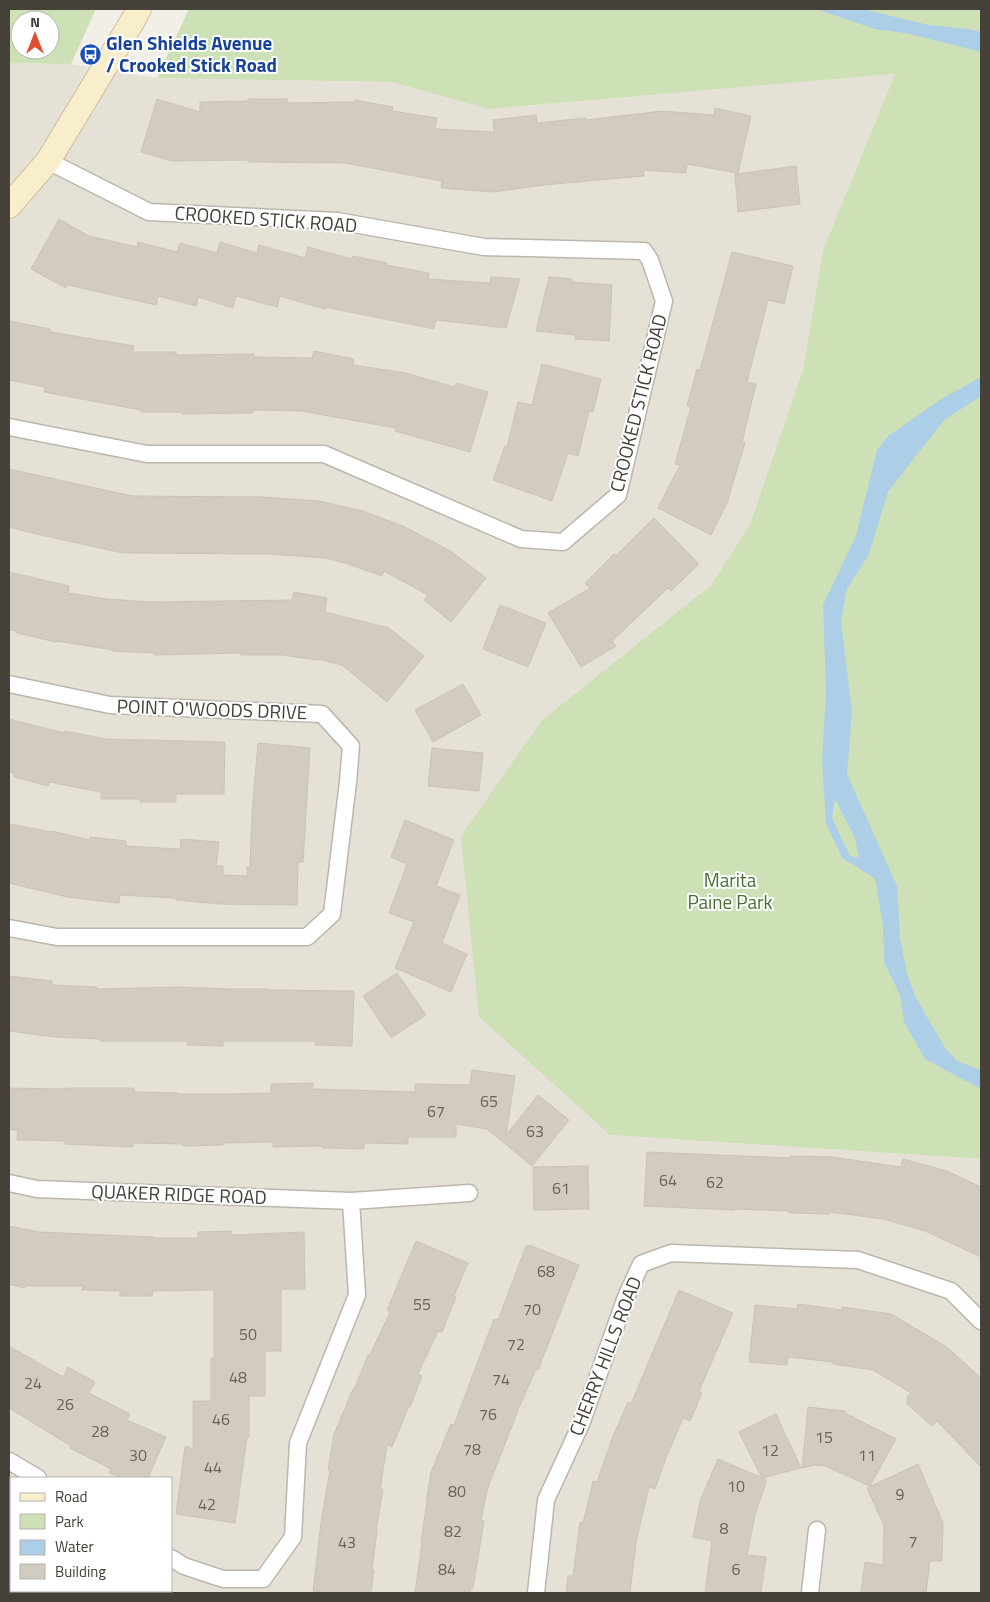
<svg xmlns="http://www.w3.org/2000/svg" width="990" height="1602" font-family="'Titillium Web',sans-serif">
<rect width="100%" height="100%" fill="#f2efe8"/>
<path fill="#e5e1d7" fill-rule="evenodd" d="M 9,63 L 71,64 L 157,78 L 391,82 L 490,109 L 895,74 L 823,250 L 803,369 L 750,524 L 711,585 L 542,720 L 610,1135 L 981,1159 L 981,1593 L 9,1593 ZM 11,1478 L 171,1478 L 171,1591 L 11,1591 Z"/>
<g fill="#cee1b6" fill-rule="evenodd">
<path d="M 9,9 L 96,9 L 71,64 L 9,63 ZM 20,20 L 50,20 L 50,50 L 20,50 Z"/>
<polygon points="189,9 981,9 981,1159 610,1135 479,1017 461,836 542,720 711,585 750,524 803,369 823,250 895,74 489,109 391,82 157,78"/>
</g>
<g fill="#accfe7" fill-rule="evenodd">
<polygon points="816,9 862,9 929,25 969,29 981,32 981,52 910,34 875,29"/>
<path d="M 981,377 L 981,396 L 944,420 L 888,492 L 869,554 L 847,589 L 841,621 L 852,712 L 847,774 L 897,886 L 900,937 L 907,974 L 915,996 L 945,1048 L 957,1061 L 981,1070 L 981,1089 L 925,1059 L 904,1022 L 900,995 L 884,962 L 883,927 L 876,883 L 873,877 L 842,858 L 826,824 L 822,761 L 826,690 L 823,605 L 856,536 L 877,450 L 888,436 L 943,398 ZM 835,799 L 855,838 L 859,858 L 850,856 L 832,818 Z"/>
</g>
<g fill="#d2cbbf" stroke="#ccc3b3">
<polygon points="157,99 200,112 200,102 248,101 248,99 287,99 287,103 355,102 355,100 393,107 392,111 437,118 435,129 494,132 493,120 536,115 537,123 586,118 586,120 662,111 714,115 715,108 751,116 738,173 687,164 686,173 644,170 644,176 544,185 493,192 441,188 442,181 345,163 248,162 248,160 172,161 141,152"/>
<polygon points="796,166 800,204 738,212 735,174"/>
<polygon points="59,219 89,236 137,247 138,242 177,252 180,243 217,253 220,242 257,253 259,245 305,258 308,247 352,259 353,256 387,263 386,265 429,273 428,279 490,283 491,277 520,279 506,328 436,320 434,329 325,307 325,309 280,296 277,307 236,296 233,308 198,297 196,306 158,296 156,305 68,285 66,288 31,269"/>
<polygon points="732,252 793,266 784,304 768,300 747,382 756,384 742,442 745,443 727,503 711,535 658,508 680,465 675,464 691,407 687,406 697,369 700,370"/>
<polygon points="549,277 572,279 572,282 612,285 609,341 575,339 576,335 536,331"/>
<polygon points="9,321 50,329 50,332 134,346 133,352 176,352 176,355 254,354 254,357 312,358 314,351 354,359 353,365 406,373 454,387 456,383 488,392 470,452 395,431 396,428 301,411 253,410 253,413 182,414 182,412 141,412 141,410 44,392 45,387 9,380"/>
<polygon points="542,364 601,379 593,412 589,411 578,456 568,453 552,501 493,480 505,446 507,447 518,402 532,405"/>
<polygon points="9,469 132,496 262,497 319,501 363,511 403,526 452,552 486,578 451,622 424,600 428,595 384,571 382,576 345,563 325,558 269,554 123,553 28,532 9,527"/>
<polygon points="654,518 699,564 671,591 668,588 612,641 616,646 581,667 548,613 590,588 585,583 614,554 616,556"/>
<polygon points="9,572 69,586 68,593 107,599 150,602 292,600 294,592 327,598 325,612 389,628 424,656 387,702 342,665 317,659 316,660 283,655 241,655 241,653 155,655 155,653 113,651 113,650 57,641 56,642 17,633 17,631 9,630"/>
<polygon points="500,605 546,623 528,667 483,649"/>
<polygon points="463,684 481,715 433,742 415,710"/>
<polygon points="9,719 64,733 65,731 106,739 225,742 224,794 176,794 176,802 140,802 140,799 101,799 101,792 49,782 48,786 14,777 14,773 9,772"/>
<polygon points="258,743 310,748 303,862 298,862 297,905 220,904 176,900 176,898 120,895 119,903 67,897 9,883 9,835 11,824 51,832 52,831 90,840 90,837 126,841 126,846 180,849 181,839 219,842 216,866 223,866 223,875 247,876 247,867 250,867 252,814"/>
<polygon points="432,748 483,753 479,791 428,786"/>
<polygon points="405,820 454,840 436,886 460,895 442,943 467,954 451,992 395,968 414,922 389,913 407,864 391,857"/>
<polygon points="397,973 426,1015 391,1038 363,996"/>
<polygon points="9,976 52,981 52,985 97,987 97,989 179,987 229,989 267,989 267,990 354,991 352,1046 315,1045 315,1041 223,1041 223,1046 187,1045 187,1041 101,1041 101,1039 55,1037 9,1031"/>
<polygon points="472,1070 515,1076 506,1135 538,1095 569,1120 532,1166 487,1129 456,1124 456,1137 408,1137 408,1144 364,1143 364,1149 322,1148 322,1146 273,1147 273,1142 223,1143 223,1145 183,1146 183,1144 133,1143 133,1147 65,1144 65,1141 17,1140 18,1130 9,1130 9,1088 65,1089 65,1088 134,1088 134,1092 178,1093 178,1094 227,1094 271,1093 271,1084 313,1083 313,1089 415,1092 415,1084 470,1085"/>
<polygon points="647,1152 790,1158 790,1156 832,1157 901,1167 903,1159 947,1171 981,1187 981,1257 925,1231 883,1219 830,1212 830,1214 789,1213 789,1211 734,1209 734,1210 644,1206"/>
<polygon points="588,1166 589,1209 534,1210 533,1167"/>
<polygon points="9,1226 39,1232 154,1237 154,1238 198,1238 198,1232 231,1231 231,1235 304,1232 305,1289 281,1289 281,1351 265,1351 265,1396 249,1396 249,1437 247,1437 235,1523 176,1514 185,1446 193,1449 193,1401 211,1401 211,1358 214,1358 214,1290 153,1291 152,1296 120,1296 120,1291 82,1290 83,1286 25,1286 25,1288 9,1284"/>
<polygon points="416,1241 468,1263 454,1296 456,1297 442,1332 438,1331 418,1374 422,1376 410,1407 409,1406 392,1447 387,1445 380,1489 383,1489 376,1531 377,1531 372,1569 374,1570 371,1593 326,1593 313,1591 321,1523 330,1470 328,1470 334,1434 353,1389 354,1390 368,1355 370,1355 390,1312 387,1310"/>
<polygon points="526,1246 532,1246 579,1265 538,1370 536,1369 521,1403 487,1490 481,1520 484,1521 473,1588 471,1588 470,1593 415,1593 422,1543 421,1542 427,1502 426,1502 431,1472 451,1424 454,1425 494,1319 498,1320"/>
<polygon points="679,1290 733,1313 699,1391 702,1393 690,1421 683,1418 666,1458 655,1489 649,1487 636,1542 630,1593 566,1593 568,1576 573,1576 580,1522 583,1523 593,1481 597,1482 613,1436 628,1402 631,1404"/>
<polygon points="798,1304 842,1310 842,1307 891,1314 947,1347 981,1378 981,1467 937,1421 932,1426 907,1404 907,1397 911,1393 873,1370 833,1364 833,1362 788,1357 787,1365 749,1362 755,1305 797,1309"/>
<polygon points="9,1346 63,1377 68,1367 95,1382 89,1393 130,1414 127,1420 166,1437 148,1478 122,1478 109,1473 111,1469 70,1448 71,1446 9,1408"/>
<polygon points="808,1407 845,1411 845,1413 896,1439 870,1486 825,1466 814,1465 802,1468"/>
<polygon points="776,1414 801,1468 762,1478 739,1432"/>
<polygon points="718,1459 767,1480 755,1515 747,1555 766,1557 761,1593 705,1593 712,1541 693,1537 700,1501"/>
<polygon points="918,1464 943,1523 942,1561 930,1561 926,1593 861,1593 865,1562 883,1565 884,1526 867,1488"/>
</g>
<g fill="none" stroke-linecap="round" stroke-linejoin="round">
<defs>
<g id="street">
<polyline points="9,427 147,454 324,454 521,539 563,542 618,495 664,301 650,260 644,251 484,247 337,221 149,212 48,161"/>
<polyline points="9,684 110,705 322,714 351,746 348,782 332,914 307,937 57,937 9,928"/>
<polyline points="9,1183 37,1189 351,1201 357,1295 298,1443 293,1537 263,1579 223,1579 184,1566 171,1558"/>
<polyline points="351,1201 469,1193"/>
<polyline points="9,1461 38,1478"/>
<polyline points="536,1593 546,1500 581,1424 626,1297 641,1264 671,1253 858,1260 951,1291 981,1321"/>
<polyline points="810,1593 817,1530"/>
</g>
<polyline id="secondary" points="9,206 48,161 132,22 139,9"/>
</defs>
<use href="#street" stroke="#bcb7ac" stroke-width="19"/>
<use href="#secondary" stroke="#ccc09d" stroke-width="26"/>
<use href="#street" stroke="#fff" stroke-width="16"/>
<use href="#secondary" stroke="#f8eecc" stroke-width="24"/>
</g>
<defs>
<symbol id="bus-disc" viewBox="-11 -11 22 22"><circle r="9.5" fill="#1a4fb4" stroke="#fff"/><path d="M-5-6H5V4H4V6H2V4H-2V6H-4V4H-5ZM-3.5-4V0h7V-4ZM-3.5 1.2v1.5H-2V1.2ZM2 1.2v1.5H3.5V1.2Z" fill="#fff"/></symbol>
</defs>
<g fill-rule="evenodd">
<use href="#bus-disc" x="78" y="42" width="25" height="25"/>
</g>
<g text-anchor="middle" stroke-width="4" stroke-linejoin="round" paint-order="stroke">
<g font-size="16" fill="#68635a">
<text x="489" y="1107">65</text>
<text x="436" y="1117">67</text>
<text x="535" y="1137">63</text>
<text x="668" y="1186">64</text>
<text x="715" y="1188">62</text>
<text x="561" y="1194">61</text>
<text x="546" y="1277">68</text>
<text x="422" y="1310">55</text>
<text x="532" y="1315">70</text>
<text x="248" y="1340">50</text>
<text x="516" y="1350">72</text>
<text x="238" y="1383">48</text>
<text x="501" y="1385">74</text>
<text x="33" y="1389">24</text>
<text x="65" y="1410">26</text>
<text x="488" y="1420">76</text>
<text x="221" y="1425">46</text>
<text x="100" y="1437">28</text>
<text x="824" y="1443">15</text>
<text x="472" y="1455">78</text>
<text x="770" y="1456">12</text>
<text x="138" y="1461">30</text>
<text x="867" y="1461">11</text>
<text x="213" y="1473">44</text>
<text x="736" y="1492">10</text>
<text x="457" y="1497">80</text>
<text x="900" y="1500">9</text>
<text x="207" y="1510">42</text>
<text x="724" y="1534">8</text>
<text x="453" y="1537">82</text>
<text x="913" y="1547">7</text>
<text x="347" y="1548">43</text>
<text x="447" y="1575">84</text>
<text x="736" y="1575">6</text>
</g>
<g font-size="19" font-weight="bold" fill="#164399" stroke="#fff" text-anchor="start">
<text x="106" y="50">Glen Shields Avenue<tspan x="106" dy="22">/ Crooked Stick Road</tspan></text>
</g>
<g font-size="19" fill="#454038" stroke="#fff">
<text transform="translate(266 219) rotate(4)" y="7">CROOKED STICK ROAD</text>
<text transform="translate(638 403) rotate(-76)" y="7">CROOKED STICK ROAD</text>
<text transform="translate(212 709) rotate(2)" y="7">POINT O'WOODS DRIVE</text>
<text transform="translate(179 1194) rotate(2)" y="7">QUAKER RIDGE ROAD</text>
<text transform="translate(605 1356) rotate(-69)" y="7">CHERRY HILLS ROAD</text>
</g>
<g font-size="19" fill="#496f32" stroke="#fff">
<text x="730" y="887">Marita<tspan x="730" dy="22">Paine Park</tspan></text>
</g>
</g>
<rect width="990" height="1602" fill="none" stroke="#454038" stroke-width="20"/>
<rect x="10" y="1477" width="162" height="115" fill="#ffffff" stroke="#b5b3af"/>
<rect x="20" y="1493" width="25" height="8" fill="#f8eecc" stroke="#b5b3af"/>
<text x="55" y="1502" font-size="15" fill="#454038">Road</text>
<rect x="20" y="1514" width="25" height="15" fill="#cee1b6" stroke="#b5b3af"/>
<text x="55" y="1527" font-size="15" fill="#454038">Park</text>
<rect x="20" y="1540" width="25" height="15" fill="#accfe7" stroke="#b5b3af"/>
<text x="55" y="1552" font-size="15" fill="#454038">Water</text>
<rect x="20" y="1564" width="25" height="15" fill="#d2cbbf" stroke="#b5b3af"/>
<text x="55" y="1577" font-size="15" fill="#454038">Building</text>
<g transform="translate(35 35)"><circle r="24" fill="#ffffff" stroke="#b5b3af"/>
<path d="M0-4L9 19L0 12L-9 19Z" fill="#e04c31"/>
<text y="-8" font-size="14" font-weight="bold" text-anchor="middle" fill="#454038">N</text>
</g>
</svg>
